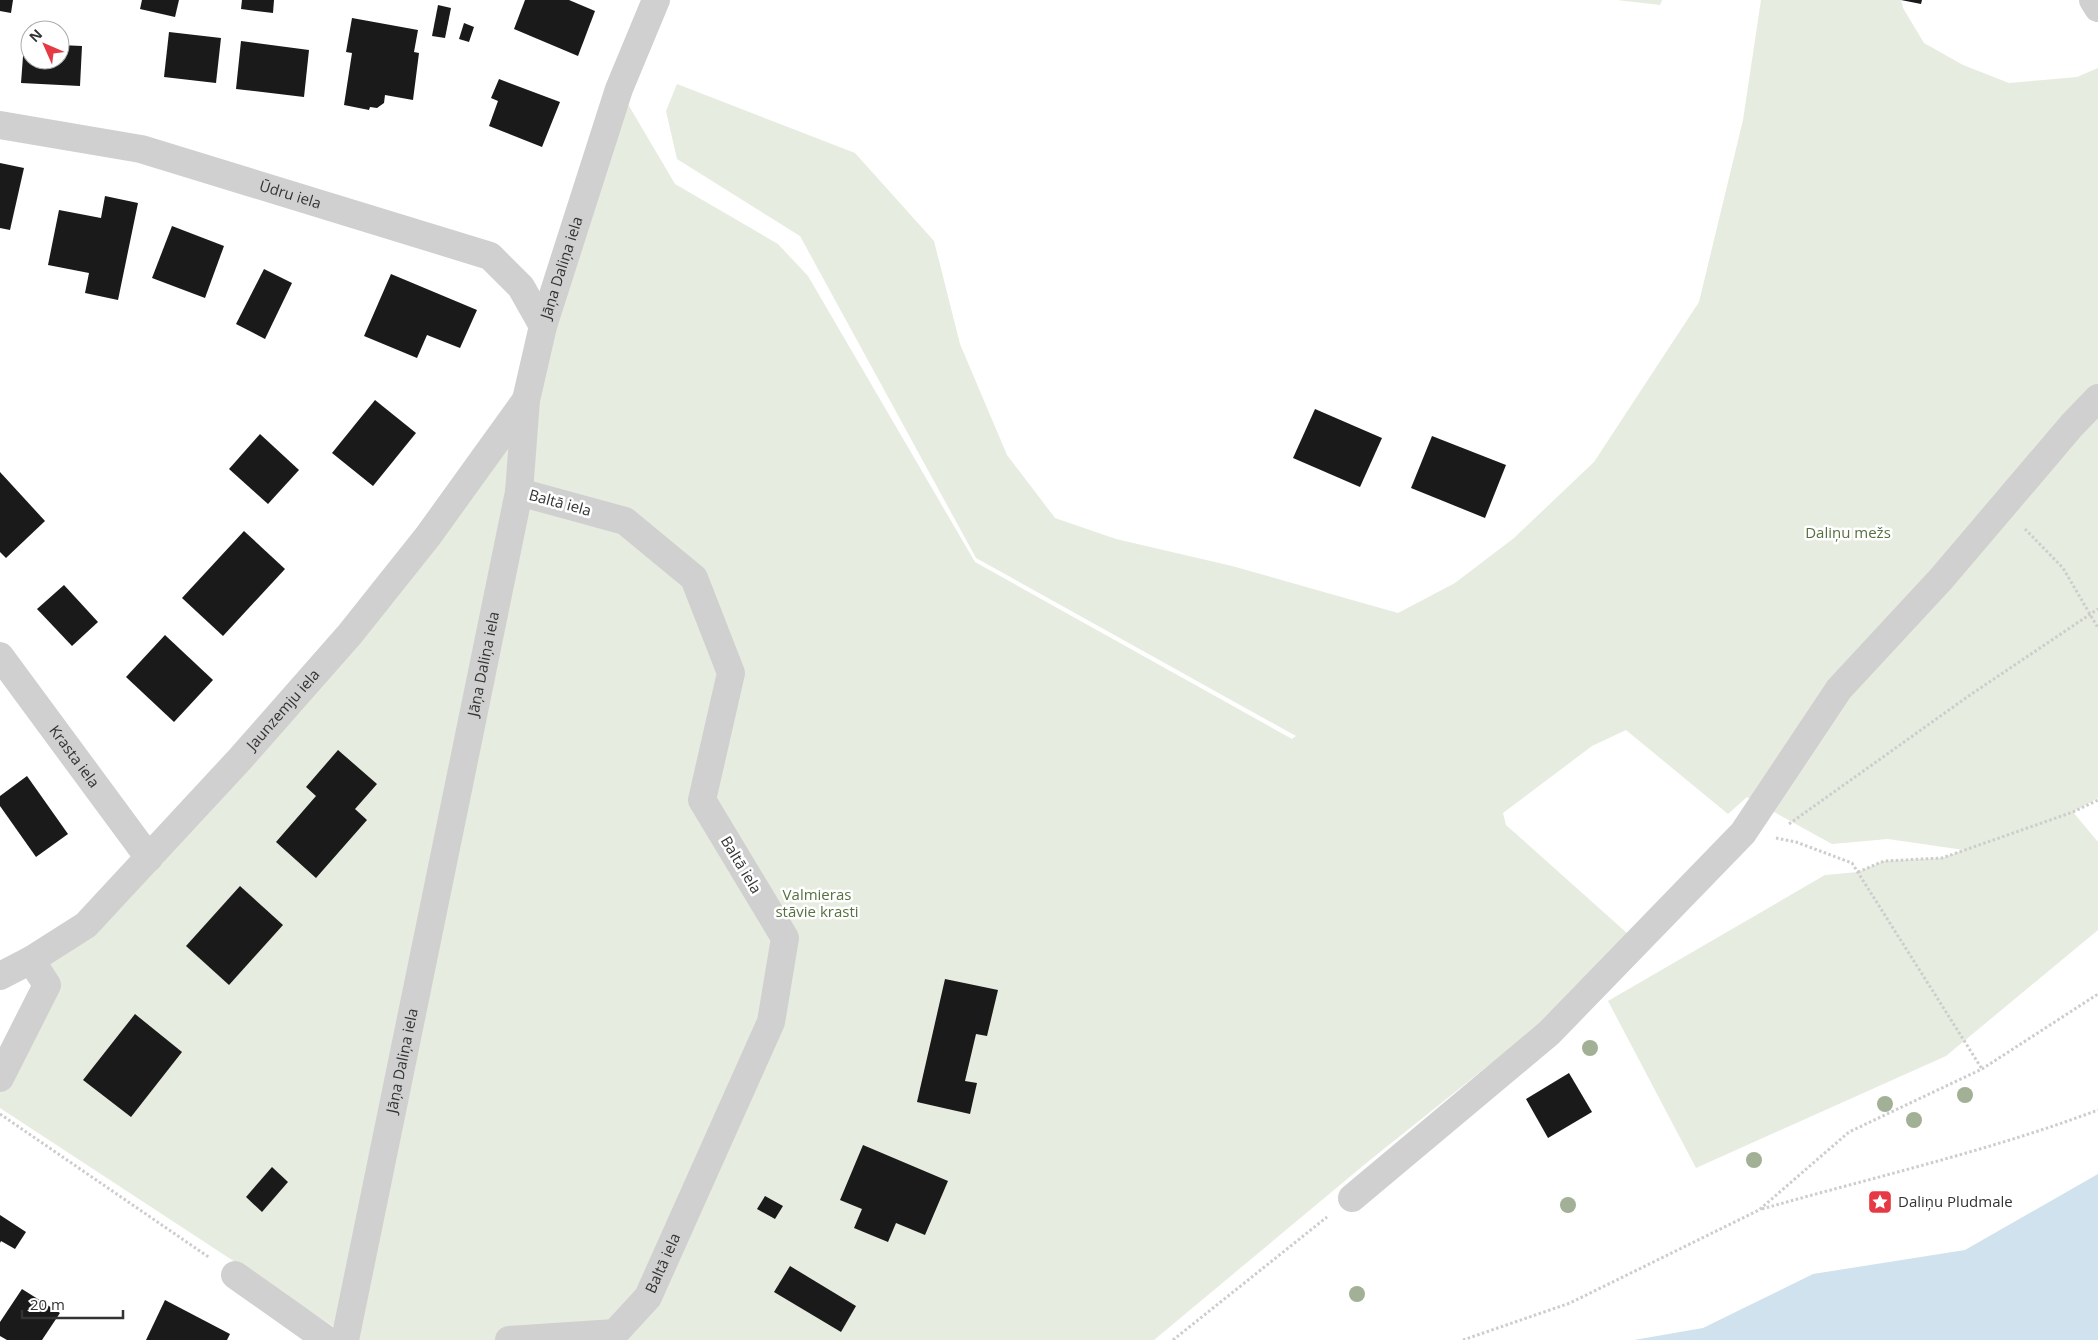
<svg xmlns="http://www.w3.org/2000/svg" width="2098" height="1340" font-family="'Open Sans',sans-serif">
<rect width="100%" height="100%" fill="#fff"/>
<g fill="#e6ecdf">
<polygon points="1617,0 1662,0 1660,5"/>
<polygon points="1761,0 1901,0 1903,8 1924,43 1963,65 2009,83 2077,77 2098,68 2098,798 2073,812 2098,842 2098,930 1946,1056 1696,1168 1608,1001 1825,875 1858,872 1884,861 1942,858 1964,850 1888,839 1832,844 1747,797 1728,814 1626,730 1592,746 1503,813 1506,825 1628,934 1533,1030 1370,1160 1154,1340 345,1340 345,1334 0,1108 0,1078 41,997 31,960 149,858 526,400 619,89 675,184 778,244 808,276 975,562 1292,739 1296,736 976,558 800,236 677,159 666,111 677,84 855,153 934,241 960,344 1007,455 1055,518 1116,539 1232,566 1398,613 1455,583 1514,538 1594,462 1699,302 1743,120"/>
</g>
<polygon fill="#cfe2ee" points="2098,1174 2098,1340 1634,1340 1703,1328 1813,1274 1965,1250"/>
<g fill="#1a1a1a">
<polygon points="0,0 13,0 11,13 0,11"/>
<polygon points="142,0 179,0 175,17 140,9"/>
<polygon points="242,0 274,0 273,13 241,9"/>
<polygon points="525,0 569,0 595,11 578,56 514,29"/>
<polygon points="1901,0 1922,0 1921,4"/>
<polygon points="438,5 451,8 445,38 432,36"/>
<polygon points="352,18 418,30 414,52 419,53 413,100 385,95 384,103 377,108 370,107 369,110 344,105 352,53 346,52"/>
<polygon points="464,23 474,27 469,42 459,39"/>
<polygon points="169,32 221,38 216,83 164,77"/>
<polygon points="241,41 309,50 304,97 236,89"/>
<polygon points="24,43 30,43 30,60 60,60 60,45 82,46 80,86 21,83"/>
<polygon points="499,79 560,102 542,147 489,126 498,101 491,98"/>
<polygon points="0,163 24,168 10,230 0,228"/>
<polygon points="105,196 138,203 118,300 85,293 89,273 48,265 59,210 101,218"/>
<polygon points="172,226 224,246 205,298 152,278"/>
<polygon points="264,269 292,283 265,339 236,324"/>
<polygon points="391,274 477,310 460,348 427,335 417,358 364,336"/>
<polygon points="375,400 416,433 373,486 332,453"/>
<polygon points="1315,409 1382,438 1360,487 1293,458"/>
<polygon points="260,434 299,470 268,504 229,469"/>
<polygon points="1432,436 1506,465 1485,518 1411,488"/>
<polygon points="0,472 45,521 6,558 0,552"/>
<polygon points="244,531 285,569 223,636 182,598"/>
<polygon points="64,585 98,622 72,646 37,609"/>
<polygon points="165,635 213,680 174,722 126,677"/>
<polygon points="338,750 377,784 355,809 367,820 316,878 276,842 316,796 306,787"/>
<polygon points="27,776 68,834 36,857 0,806 0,796"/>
<polygon points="240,886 283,925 229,985 186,946"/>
<polygon points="945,979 998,990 987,1036 976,1034 965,1081 977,1083 970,1114 917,1102"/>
<polygon points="135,1014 182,1052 131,1117 83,1080"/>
<polygon points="1569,1073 1592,1112 1548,1138 1526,1099"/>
<polygon points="863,1145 948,1181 925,1235 896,1223 888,1242 854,1228 862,1209 840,1200"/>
<polygon points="272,1167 288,1182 262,1212 246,1197"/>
<polygon points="765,1196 783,1206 775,1219 757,1209"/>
<polygon points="0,1215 26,1232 15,1249 1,1241 0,1243"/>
<polygon points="790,1266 856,1306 841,1332 774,1292"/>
<polygon points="22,1289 60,1313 42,1340 7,1340 0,1336 0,1322"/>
<polygon points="165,1300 230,1334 227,1340 146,1340"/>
</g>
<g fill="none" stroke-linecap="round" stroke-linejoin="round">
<g stroke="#cdcdcd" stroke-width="3" stroke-dasharray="2.5 2.5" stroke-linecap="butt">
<polyline points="2025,529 2063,568 2098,628"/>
<polyline points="1789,824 1970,695 2098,609"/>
<polyline points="1776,838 1796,842 1852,863 1982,1069"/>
<polyline points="1858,872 1884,861 1942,858 2073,812 2098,800"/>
<polyline points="0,1114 210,1258"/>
<path d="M 1762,1209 C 1874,1177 1989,1151 2098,1110"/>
<polyline points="1173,1340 1327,1217"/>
<polyline points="1463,1340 1570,1303 1759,1210 1849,1132 1982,1069 2098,994"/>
</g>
<g stroke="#d0d0d0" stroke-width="28">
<polyline points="2093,0 2098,8"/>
<path id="s1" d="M 0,125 L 141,149 L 490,256 L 521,287 L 543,326"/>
<path id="s2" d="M 0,656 L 149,858"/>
<path id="s3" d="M 0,976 L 31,960 L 86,925 L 240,759 L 350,634 L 428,536 L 526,400"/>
<polyline points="0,1078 47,985 31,960"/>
<polyline points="1352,1198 1549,1033 1743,833 1839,689 1941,579 2072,425 2098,398"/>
<polyline points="235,1275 327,1340"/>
<path id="s4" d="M 345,1340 L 519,492 L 526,400 L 543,326 L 619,89 L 656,0"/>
<path id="s5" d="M 509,1340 L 615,1333 L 648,1297 L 771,1022 L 785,938 L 702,800 L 731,673 L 694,578 L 625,521 L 519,492"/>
</g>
</g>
<g fill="#a2b095">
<circle cx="1590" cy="1048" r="8"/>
<circle cx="1965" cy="1095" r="8"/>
<circle cx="1885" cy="1104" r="8"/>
<circle cx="1914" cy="1120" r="8"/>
<circle cx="1754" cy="1160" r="8"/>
<circle cx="1568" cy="1205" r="8"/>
<circle cx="1357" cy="1294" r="8"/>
</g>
<defs>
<symbol id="sight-square" viewBox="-11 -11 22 22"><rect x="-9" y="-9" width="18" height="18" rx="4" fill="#e63946" stroke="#fff"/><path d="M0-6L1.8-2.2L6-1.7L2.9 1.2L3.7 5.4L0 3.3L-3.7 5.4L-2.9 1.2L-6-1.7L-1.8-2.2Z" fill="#fff"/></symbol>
</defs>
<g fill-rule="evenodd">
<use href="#sight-square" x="1866" y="1188" width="28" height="28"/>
</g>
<g text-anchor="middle" stroke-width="5" stroke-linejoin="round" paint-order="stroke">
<g font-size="15" fill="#333" stroke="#fff">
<text dy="5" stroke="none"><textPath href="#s1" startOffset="299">Ūdru iela</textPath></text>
<text dy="5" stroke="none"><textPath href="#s4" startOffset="1095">Jāņa Daliņa iela</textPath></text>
<text transform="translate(560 503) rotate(15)" y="5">Baltā iela</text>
<text dy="5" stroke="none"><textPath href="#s4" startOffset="690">Jāņa Daliņa iela</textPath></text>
<text dy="5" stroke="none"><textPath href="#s3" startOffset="392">Jaunzemju iela</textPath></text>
<text dy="5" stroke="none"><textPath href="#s2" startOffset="125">Krasta iela</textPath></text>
<text transform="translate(741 865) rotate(59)" y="5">Baltā iela</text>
<text dy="5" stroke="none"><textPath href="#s4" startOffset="285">Jāņa Daliņa iela</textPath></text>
<text dy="5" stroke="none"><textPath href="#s5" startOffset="192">Baltā iela</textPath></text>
</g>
<g font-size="15" fill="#56703f" stroke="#fff">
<text x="1848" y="538">Daliņu mežs</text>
<text x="817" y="900">Valmieras<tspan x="817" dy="17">stāvie krasti</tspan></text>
</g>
<g font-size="15" fill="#333" stroke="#fff" text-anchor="start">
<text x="1898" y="1207">Daliņu Pludmale</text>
</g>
</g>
<g transform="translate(45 45) rotate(315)"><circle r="24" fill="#ffffff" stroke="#adadad"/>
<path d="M0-4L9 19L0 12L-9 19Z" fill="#e63946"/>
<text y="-8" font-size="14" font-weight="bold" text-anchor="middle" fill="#333333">N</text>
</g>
<path d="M22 1310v8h101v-8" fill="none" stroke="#333333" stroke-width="2.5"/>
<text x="30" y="1310" font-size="15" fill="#333333" stroke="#ffffff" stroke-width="4" paint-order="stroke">20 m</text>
</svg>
